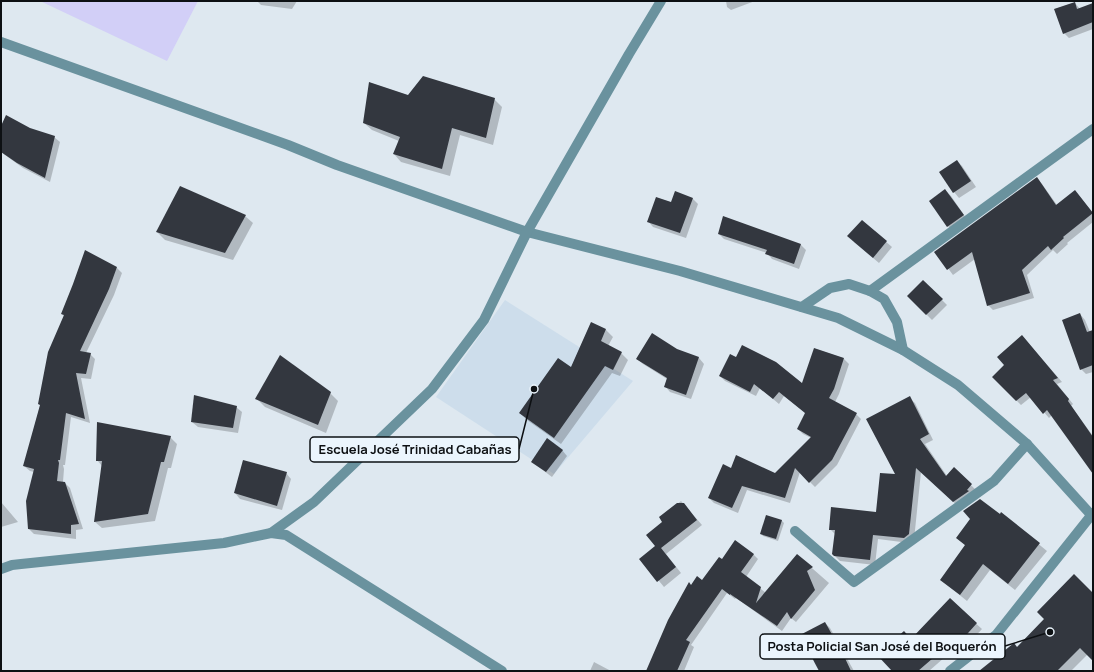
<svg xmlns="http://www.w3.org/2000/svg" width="1094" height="672" font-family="Manrope,sans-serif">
<rect width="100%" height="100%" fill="#dee8f0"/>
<polygon fill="#cdddeb" points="505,300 633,381 554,474 436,397"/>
<polygon fill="#d2cff7" points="40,1 198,1 167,61"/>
<g fill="#0003">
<polygon points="257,1 297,1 292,9 261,5"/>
<polygon points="726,1 755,1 731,10 727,7"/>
<polygon points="1075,3 1080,9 1093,4 1093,29 1069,38 1064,33"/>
<polygon points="409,96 494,99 502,107 493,145 460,135 450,176 401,162 394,154 399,141 372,130 364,123"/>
<polygon points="1,128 30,129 54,137 60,142 50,182 23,168 1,152"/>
<polygon points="957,161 962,166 976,187 959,198 954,192 940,172"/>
<polygon points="1037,179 1042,184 1057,205 1075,191 1093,213 1093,222 1067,243 1068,244 1057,254 1053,250 1027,275 1034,298 993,310 988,305 975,259 953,275 936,252"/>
<polygon points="945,190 951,196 968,221 953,232 948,226"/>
<polygon points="693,199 698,204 686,238 653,227 648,221 672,204"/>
<polygon points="245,216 253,223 233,260 165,240 157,232"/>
<polygon points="724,217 801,245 806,250 799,269 772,259 767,253 724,239 719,234"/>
<polygon points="862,221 892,247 879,263 854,242"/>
<polygon points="117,268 122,273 114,295 86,353 90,354 95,359 91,379 81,378 90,423 71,417 65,465 63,465 64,469 63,482 65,483 70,488 83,529 76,530 76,539 34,534 29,529 34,472 30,471 24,466 64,316 62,314"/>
<polygon points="923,281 947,305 932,320 908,296"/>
<polygon points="1080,314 1085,320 1090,332 1093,331 1093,372 1086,374 1081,369"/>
<polygon points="591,323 606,330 613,337 608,346 621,353 628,360 620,376 612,373 561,444 527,420 520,413 571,368"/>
<polygon points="1022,336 1062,382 1057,384 1073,404 1071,406 1093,436 1093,472 1052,415 1049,418 1031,397 1021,405 993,377 1005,365"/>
<polygon points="676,350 699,358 704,364 691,399 670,392 665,386 667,379 643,364 637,359"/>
<polygon points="844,359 849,364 839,394 835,402 856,414 861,419 837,465 815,487 800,472 790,503 747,490 738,513 714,503 709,498 775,474 811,438 803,434 798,429 806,413 784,396 779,404 760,388 756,396 725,381 720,376 802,385"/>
<polygon points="330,393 338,401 326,433 265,407 257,399"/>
<polygon points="909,398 915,403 933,440 925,444 947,476 954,469 976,490 959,507 921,472 914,540 909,543 878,539 875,565 840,561 833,554 835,534 830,529 876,513 896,475"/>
<polygon points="236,407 242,412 238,433 198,427 192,422"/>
<polygon points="170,437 177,444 171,468 168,468 155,521 102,528 95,522 102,466 97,460"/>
<polygon points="562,450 567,456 552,477 532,462"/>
<polygon points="286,473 291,479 282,510 240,499 235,493"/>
<polygon points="1,501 1,502 18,522 1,527"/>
<polygon points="681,501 702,525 666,554 681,573 664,587 641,559 657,547 663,522 660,518"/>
<polygon points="1001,513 1047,551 1015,590 990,570 967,601 941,580 966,546 957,538"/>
<polygon points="781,520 784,523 778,541 763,536 761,534"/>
<polygon points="753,554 758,559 746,577 766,593 797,555 829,583 796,622 791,618 782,631 736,598 735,599 727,593 691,645 694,647 684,671 647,671 691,586 702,582 722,561"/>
<polygon points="1093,594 1093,649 1071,671 980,671 1017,648 1045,619"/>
<polygon points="950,600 982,629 958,655 953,650 929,671 893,671 911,640"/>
<polygon points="825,623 830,628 854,671 820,671"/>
<polygon points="594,662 611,671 590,671"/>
</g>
<g fill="#33373f">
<polygon points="1075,2 1077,9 1093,3 1093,22 1063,34 1054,9"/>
<polygon points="423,76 495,98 486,138 452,128 442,169 393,154 400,137 363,123 369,82 408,95"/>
<polygon points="6,115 30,128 55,136 45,178 17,163 1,152 1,126"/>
<polygon points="957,160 971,181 953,193 939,172"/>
<polygon points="1037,177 1056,205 1075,190 1093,213 1063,237 1064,238 1051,250 1048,246 1022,270 1030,293 987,306 972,252 947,270 934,252"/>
<polygon points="180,186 246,215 225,253 156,232"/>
<polygon points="945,189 964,215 947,227 929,201"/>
<polygon points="675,191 693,198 680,233 647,222 656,197 671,202"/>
<polygon points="723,216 801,244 794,264 765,254 767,250 718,234"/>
<polygon points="862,220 887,241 873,258 847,236"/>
<polygon points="85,250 117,267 109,289 80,351 91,353 86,374 76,373 85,419 66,413 60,460 58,460 59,463 57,481 65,482 79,524 71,525 71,534 28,529 26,501 34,469 23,466 40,405 38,404 48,352 64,315 61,314 73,284"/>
<polygon points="923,280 943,299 926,315 907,296"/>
<polygon points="1080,313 1087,332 1093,330 1093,365 1080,370 1062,320"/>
<polygon points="591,322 606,329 601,341 622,352 613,370 605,366 554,438 519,413 558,358 571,367"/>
<polygon points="652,333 677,349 699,357 686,395 664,387 667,378 636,359"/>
<polygon points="1022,335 1058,378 1053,380 1069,399 1068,401 1093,437 1093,474 1047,410 1043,414 1026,393 1016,401 992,377 1004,365 997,357"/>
<polygon points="742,345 776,362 802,383 814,348 844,358 834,389 829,398 857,413 832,460 809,483 795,468 785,498 742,486 732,508 708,498 723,464 731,468 736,455 775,473 811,437 797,429 805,413 779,392 773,399 754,384 750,392 719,376 730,354 736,357"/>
<polygon points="280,355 331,392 318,425 255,399"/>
<polygon points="194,395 237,406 233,428 191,422"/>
<polygon points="910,396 929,434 920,439 946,476 954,467 972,484 967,490 969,491 953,502 916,468 909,534 904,538 873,535 870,560 834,556 832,554 835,530 829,530 831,507 876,512 880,473 895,474 866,419"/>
<polygon points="97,422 171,436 164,462 161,462 148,514 94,522 102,461 96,461"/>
<polygon points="547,438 563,450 546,472 531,462"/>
<polygon points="243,460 287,472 277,506 234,493"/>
<polygon points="980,499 1000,514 1001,512 1040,543 1008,584 983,564 960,595 940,580 965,545 956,538 970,519 963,511"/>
<polygon points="677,503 684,503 697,520 661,548 676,567 657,582 639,559 655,546 646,535 662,522 659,517"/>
<polygon points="766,515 782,520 776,539 760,534"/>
<polygon points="735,540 754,554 741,572 761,587 756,603 797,554 813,567 807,571 815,590 791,619 787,612 777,626 730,594 730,595 722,589 686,640 690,642 677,671 646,671 668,620 689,582 691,585 697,576 702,580 719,557 722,559"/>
<polygon points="1074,574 1093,593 1093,661 1080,648 1057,671 979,671 1014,643 1017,647 1044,619 1037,612"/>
<polygon points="950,598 977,623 952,651 947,646 918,671 892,671 877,655 904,631 911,639"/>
<polygon points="825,622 844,656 851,671 819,671 800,635"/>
</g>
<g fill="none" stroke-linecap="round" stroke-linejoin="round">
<g stroke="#6a929e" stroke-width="10">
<polyline points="1,42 288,145 337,165 527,232 680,271 838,318 903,350 958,385 1027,444 1093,517"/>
<polyline points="870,291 1093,129"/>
<polyline points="802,307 830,288 849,284 870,291 884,299 897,322 903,350"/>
<polyline points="795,531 854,582 994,481 1027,444"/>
<polyline points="271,533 314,502 432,389 484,320 527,232 629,54 661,1"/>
<polyline points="1,569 12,565 21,564 224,543 271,533 286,535 502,671"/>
<polyline points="950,671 996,635 1093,513"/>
</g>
</g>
<path fill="none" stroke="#0d1013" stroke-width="1.5" d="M534 389L519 449M1050 632L1005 646"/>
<g fill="#0d1013" stroke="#ebf5fd" stroke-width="1.5">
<circle cx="534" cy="389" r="4"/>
<circle cx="1050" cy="632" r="4"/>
</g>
<g fill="#ebf5fd" stroke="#0d1013" stroke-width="1.5">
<rect x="310" y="437" width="209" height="25" rx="4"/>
<rect x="760" y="634" width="245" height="25" rx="4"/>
</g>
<g font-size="13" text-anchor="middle" font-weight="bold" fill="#0d1013">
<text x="415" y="454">Escuela José Trinidad Cabañas</text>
<text x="882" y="651">Posta Policial San José del Boquerón</text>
</g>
<rect width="1094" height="672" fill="none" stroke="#0d1013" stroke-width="4"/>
</svg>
